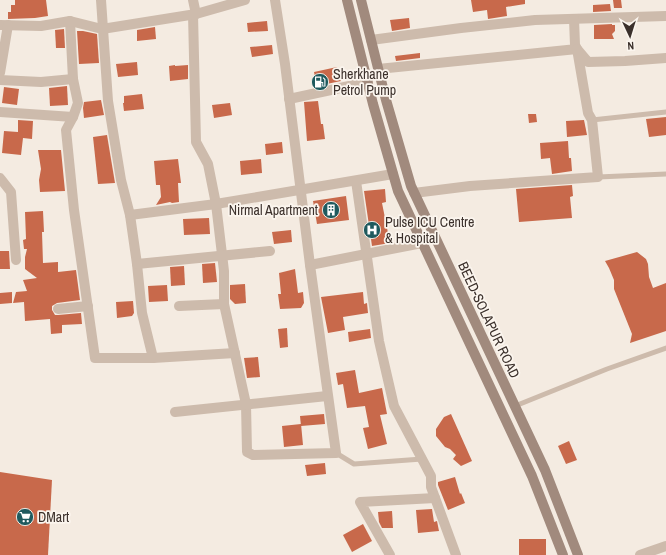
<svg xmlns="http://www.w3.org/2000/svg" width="666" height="555" font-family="'Archivo Narrow',sans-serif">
<rect width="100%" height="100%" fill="#f4ebe1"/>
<g fill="#c8694b">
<polygon points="15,0 46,0 48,16 35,18 8,19 8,12 11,12 11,5 15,5"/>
<polygon points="471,0 525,0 525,4 506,7 507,16 488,19 487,10 473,12"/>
<polygon points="613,0 621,0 622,8 614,8"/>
<polygon points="610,4 611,11 593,12 593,5"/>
<polygon points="409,18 410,28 392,31 390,20"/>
<polygon points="267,21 268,31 248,32 247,23"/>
<polygon points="612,24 612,25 615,25 615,31 612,34 614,39 594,39 594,25"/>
<polygon points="155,27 156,39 137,41 137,30"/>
<polygon points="64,29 65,48 56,48 55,30"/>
<polygon points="77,31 83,31 97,34 99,63 79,64"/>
<polygon points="272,45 273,54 252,57 250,47"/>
<polygon points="420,53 420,58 396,61 395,56"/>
<polygon points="137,62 138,75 118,77 116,64"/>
<polygon points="175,65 175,66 188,65 188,79 170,81 169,66"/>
<polygon points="337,67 341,81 317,86 314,72"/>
<polygon points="67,86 68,105 50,106 49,88"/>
<polygon points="4,87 19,89 17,105 2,103"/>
<polygon points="142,94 144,109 124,111 123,103 124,103 124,96"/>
<polygon points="101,100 104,115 84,118 83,108 84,102"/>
<polygon points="318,101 321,124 323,124 325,139 307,141 304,102"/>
<polygon points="230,103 232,115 214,118 212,105"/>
<polygon points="528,114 536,114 537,122 529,123"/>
<polygon points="666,117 666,135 649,137 646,119"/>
<polygon points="18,120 33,121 32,139 23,138 21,155 2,153 4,131 18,132"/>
<polygon points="584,120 587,135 567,137 566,121"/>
<polygon points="107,135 115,183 98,184 93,137"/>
<polygon points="568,141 569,158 571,158 572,171 552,174 550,158 541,159 540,143"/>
<polygon points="282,142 283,153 266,155 265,144"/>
<polygon points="38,150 61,150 65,191 40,192 39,180 41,169"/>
<polygon points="178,159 181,183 178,183 179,202 172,203 170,202 156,205 161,197 160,185 156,185 154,161"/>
<polygon points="261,159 262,173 241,175 240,161"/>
<polygon points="572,185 573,196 570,197 572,218 519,222 516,189"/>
<polygon points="385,189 386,202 382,203 390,243 372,246 364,191"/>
<polygon points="346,196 349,220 317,224 313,201"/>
<polygon points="43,211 44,232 42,232 43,263 58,262 58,272 76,270 80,300 57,303 52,306 52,310 55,315 58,315 81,313 82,324 62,325 62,333 51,334 50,319 25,321 24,302 13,303 16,292 27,291 23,280 37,278 25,269 25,257 27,249 24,249 23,240 26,239 25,212"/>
<polygon points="209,218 210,234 184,235 183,219"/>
<polygon points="291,230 292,242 274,244 272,232"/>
<polygon points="0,251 9,251 10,269 0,269"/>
<polygon points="637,252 646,259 648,264 649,277 653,288 666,283 666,331 630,343 632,334 614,289 614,280 609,268 605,261"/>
<polygon points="215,263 217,282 203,283 202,264"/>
<polygon points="184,266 185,285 171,286 170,267"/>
<polygon points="295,269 298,293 303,292 304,303 301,308 280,309 278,294 281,294 279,273"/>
<polygon points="245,284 246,303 235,304 230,299 230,285"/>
<polygon points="167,285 168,301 149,302 148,286"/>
<polygon points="12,292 12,303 0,304 0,293"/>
<polygon points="363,292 364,304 367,303 368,313 343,317 345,330 328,333 321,297"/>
<polygon points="133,301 134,313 132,316 117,318 116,302"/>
<polygon points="287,328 288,347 280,348 278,329"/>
<polygon points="370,329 371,338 349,342 348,332"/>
<polygon points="258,357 260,377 247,378 244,358"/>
<polygon points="355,370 359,393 382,388 387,414 380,415 387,444 368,449 363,428 369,427 365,406 347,408 343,384 338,385 336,373"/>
<polygon points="324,414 325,424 301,426 300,416"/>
<polygon points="451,414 472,461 461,466 453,459 456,455 450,449 445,447 436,436 436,429 444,417"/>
<polygon points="301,424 303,445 284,447 282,426"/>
<polygon points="569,441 577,460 566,464 558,446"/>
<polygon points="325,463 326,474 307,476 305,465"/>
<polygon points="0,472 52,480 48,555 0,555"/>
<polygon points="455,477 460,494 461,493 465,503 448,510 438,485 438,482"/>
<polygon points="432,509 434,522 437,521 439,531 418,533 416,510"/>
<polygon points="392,511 393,528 382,528 379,522 378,512"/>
<polygon points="363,524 372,541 352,552 343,535"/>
<rect x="519" y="539" width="27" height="16"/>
</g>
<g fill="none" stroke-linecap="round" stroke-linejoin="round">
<g stroke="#cdbbac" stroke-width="5">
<polyline points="592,120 666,112"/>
<polyline points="598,177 666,174"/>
<polyline points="515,406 607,369 666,348"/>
<polyline points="336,453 354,464 422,459"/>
</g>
<g stroke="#cdbbac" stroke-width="10">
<polyline points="101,0 108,101 121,180 130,215 137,264 142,313 153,358"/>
<polyline points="193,0 196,14"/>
<polyline points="193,14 196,142 208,164 216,204 224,271 224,304 246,404 247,452 253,455 336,453 310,265 285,64 275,0"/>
<polyline points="70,21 73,79 78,103 73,117 66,130 74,210 95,358 153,358 235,353"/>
<polyline points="0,25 41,26 70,21 102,29 196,14 245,0"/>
<polyline points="371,40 461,28 535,20 666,16"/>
<polyline points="378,69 577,49 575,45 574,19"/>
<polyline points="0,73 8,25"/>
<polyline points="0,80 41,82 73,79"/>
<polyline points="289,99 368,82"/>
<polyline points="0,112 73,117"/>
<polyline points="0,178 11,192 16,260"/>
<polyline points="356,181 379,341 394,406 431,476 431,487 456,555"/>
<polyline points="414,193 470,186 598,177 592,120 588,113 577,49 588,62 625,61 666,58"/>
<polyline points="130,215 216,204 393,174"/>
<polyline points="137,264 270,251"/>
<polyline points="310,265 422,243"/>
<polyline points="179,306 224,304"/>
<polyline points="58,309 88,306"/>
<polyline points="175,412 327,396"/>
<polyline points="390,555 360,502 435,498"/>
<polyline points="640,555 666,546"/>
</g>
<g stroke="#a18a7d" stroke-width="10">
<polyline points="347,0 373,104 398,191 532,476 563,555"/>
<polyline points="361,0 386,100 411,186 545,470 578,555"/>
</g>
</g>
<defs>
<symbol id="fuel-disc" viewBox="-11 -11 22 22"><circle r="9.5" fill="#1f5a5e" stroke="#fbf5ee"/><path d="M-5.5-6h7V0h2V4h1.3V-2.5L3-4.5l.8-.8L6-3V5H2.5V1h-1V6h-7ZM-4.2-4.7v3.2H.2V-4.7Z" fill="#fff"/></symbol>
<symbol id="building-disc" viewBox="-11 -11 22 22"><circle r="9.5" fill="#1f5a5e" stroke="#fbf5ee"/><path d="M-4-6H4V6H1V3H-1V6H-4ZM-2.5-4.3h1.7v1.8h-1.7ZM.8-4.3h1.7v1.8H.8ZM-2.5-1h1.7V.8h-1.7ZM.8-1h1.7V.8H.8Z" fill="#fff"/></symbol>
<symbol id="hospital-disc" viewBox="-11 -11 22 22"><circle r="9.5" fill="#1f5a5e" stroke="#fbf5ee"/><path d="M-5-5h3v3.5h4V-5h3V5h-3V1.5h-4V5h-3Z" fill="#fff"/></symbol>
<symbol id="supermarket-disc" viewBox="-11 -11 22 22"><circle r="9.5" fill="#1f5a5e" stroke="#fbf5ee"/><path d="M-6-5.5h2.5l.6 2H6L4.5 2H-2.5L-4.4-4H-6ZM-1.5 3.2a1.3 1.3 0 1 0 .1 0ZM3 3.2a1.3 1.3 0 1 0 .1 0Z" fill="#fff"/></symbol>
</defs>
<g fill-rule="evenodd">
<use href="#fuel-disc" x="310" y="72" width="20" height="20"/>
<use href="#building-disc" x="321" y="200" width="20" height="20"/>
<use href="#hospital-disc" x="362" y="220" width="20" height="20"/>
<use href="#supermarket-disc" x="15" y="507" width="20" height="20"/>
</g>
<g text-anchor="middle" stroke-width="3.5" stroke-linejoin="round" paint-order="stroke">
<g font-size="14" fill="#3b302b" stroke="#fbf5ee" text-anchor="start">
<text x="333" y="79">Sherkhane<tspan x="333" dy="16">Petrol Pump</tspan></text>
<text x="318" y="215" text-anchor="end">Nirmal Apartment</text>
<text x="385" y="227">Pulse ICU Centre<tspan x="385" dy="16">&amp; Hospital</tspan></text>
<text x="38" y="522">DMart</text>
</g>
<g font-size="14" fill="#3b302b" stroke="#fbf5ee">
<text transform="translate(489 320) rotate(65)" y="5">BEED-SOLAPUR ROAD</text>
</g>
</g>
<g transform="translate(630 36) rotate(176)" stroke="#fbf5ee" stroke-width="3" paint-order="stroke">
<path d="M0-3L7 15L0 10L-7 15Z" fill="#3b302b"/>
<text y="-6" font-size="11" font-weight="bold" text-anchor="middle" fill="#3b302b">N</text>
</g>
</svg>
